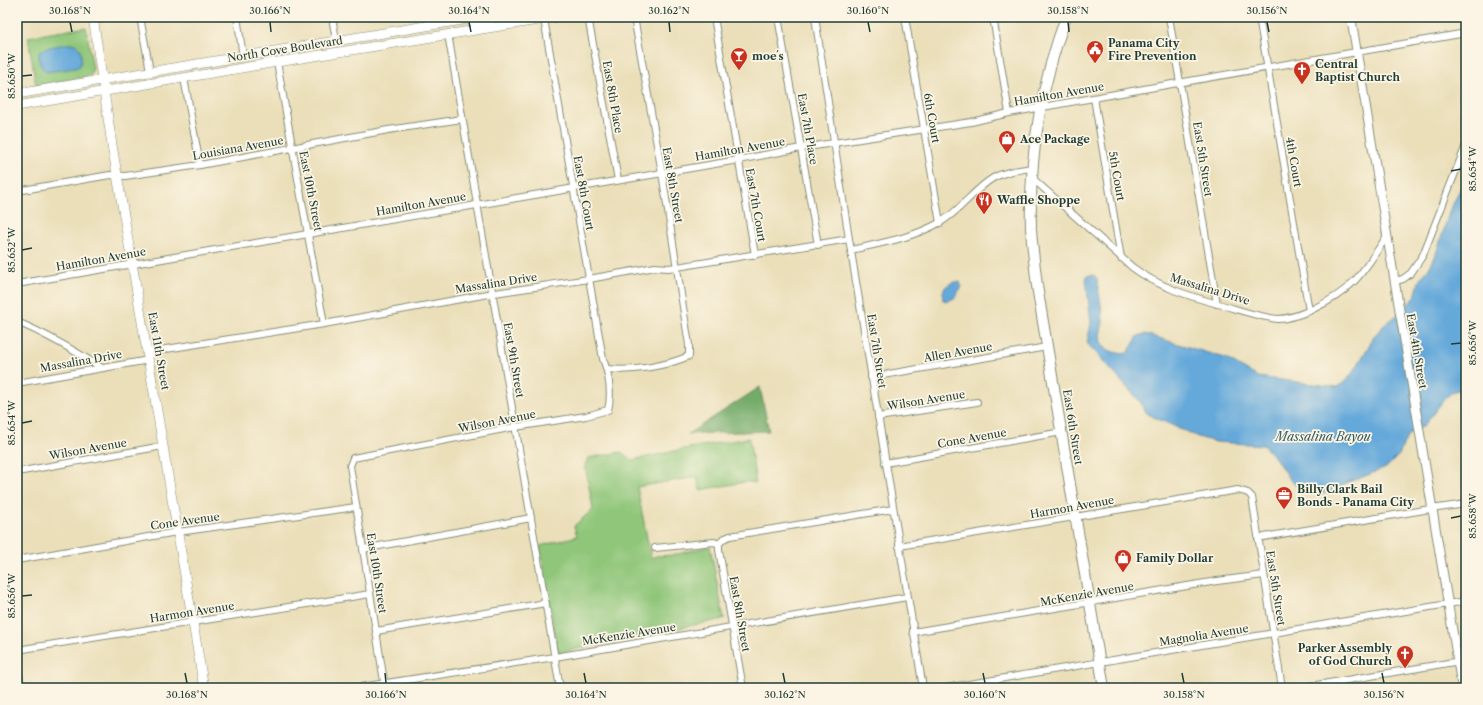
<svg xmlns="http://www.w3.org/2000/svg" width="1483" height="705" font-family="'Libre Caslon Text',serif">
<rect width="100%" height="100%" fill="#fcf5e5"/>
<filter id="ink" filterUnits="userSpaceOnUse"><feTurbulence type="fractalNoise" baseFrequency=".025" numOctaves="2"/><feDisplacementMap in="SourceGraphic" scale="8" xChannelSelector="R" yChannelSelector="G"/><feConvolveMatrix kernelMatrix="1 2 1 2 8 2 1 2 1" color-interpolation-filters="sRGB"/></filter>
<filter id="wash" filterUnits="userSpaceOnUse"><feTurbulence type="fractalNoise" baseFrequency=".012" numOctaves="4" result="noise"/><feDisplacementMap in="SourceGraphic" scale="16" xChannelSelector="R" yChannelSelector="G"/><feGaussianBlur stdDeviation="0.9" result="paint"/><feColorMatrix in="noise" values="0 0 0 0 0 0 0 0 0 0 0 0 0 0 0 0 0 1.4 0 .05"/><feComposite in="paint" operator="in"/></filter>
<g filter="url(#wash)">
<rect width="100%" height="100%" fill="#ebdfba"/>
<g fill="#8fc679" stroke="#578256">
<polygon points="86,27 93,69 91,75 87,77 36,86 28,37"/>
<polygon points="749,438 756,483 745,482 700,490 697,477 637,487 651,558 656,556 674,555 710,546 724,619 558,653 540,546 577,536 574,526 593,509 585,465 588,458 621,452 633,460 689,448"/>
</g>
<polygon fill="#73ab69" stroke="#49744e" points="760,387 769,431 688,434"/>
<g fill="#65a9da" stroke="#427387">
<path d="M 66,44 C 70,44 74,43 77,45 C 82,49 82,60 80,66 L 75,68 L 46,72 C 40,67 37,59 40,51 L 50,47 Z"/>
<path d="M 1466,176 L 1466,389 L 1454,391 L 1445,398 L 1423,427 L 1414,429 L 1407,437 L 1399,455 L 1386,468 L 1344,484 L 1339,489 L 1331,492 L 1317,494 L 1300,489 L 1289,479 L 1276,459 L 1263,445 L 1215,442 L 1198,437 L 1147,414 L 1140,402 L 1087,343 L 1091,323 L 1086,280 L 1087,276 L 1091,275 L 1095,276 L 1097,278 C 1098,290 1103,312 1103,322 C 1102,329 1098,336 1102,344 C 1106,351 1120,355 1128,353 L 1138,336 L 1145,334 L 1225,358 L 1258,377 L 1338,387 L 1348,379 L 1356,368 L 1375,335 L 1382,327 L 1397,315 L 1415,297 L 1420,278 L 1428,270 L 1435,257 L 1449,213 Z"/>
<path d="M 955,282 L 960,282 L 961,286 L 956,297 L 948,301 L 943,300 C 941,291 945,284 955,282 Z"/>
</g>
</g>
<g filter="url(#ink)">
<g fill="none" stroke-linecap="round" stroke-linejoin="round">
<defs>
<g id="minor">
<polyline points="140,17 150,71"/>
<polyline points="237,17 243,56"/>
<polyline points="332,17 336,40"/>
<polyline points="428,17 430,25"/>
<polyline points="588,17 618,180"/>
<polyline points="714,17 755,255"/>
<polyline points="778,17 818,245"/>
<polyline points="815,17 849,239 923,688"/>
<polyline points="905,17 940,223"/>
<polyline points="993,17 1009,113"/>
<polyline points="1169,17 1217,304"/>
<polyline points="1259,17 1309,311"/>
<polyline points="448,34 560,688"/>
<polyline points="277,62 324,324"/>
<polyline points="184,78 200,165"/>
<polyline points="1094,98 1121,258"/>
<path d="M 1031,177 L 1132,267 C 1157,286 1188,296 1218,304 C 1237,309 1258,317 1278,319 C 1290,319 1302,314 1313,309 C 1354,290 1363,272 1387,236"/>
<polyline points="17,191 110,175 125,176 200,165 388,130 462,119"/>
<path d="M 851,250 C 881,243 912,238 939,223 C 960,212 973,190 993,178 C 1005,171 1019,170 1032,168"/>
<polyline points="1395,281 1403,279 1411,273 1423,255 1466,145"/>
<polyline points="17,284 738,160 801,148 971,122 1009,113 1155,87 1466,33"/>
<path d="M 17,322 C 47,334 75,351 102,368"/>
<polyline points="147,352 324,324 488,294 589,279 655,267 668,268 677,267 849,239"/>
<path d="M 607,369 C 632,372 666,366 689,356 L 689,345 L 662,173 L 634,17"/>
<polyline points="871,377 1047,347"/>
<polyline points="17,383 149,360"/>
<polyline points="878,417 977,402"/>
<polyline points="885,463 1062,432"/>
<polyline points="17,472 163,446"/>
<polyline points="1258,538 1424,510 1466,504"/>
<polyline points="719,544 723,539 730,536 893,509"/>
<polyline points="719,544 719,550 743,688"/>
<polyline points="899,546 1238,490 1248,493 1252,497 1282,688"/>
<polyline points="655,548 714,542 719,544"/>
<polyline points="363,549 531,518"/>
<polyline points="17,560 171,533 356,507"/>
<polyline points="376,631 546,603"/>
<polyline points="913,632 1217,581 1264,575"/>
<polyline points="17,650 370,594"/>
<polyline points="17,660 21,688"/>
<polyline points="354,688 555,657 907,597"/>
<path d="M 385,688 L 350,466 L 353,458 L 515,427 L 586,416 L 608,410 C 612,394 609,374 603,359 L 544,19"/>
<polyline points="945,688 1466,601"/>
<polyline points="1299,688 1466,660"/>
</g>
<polyline id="tertiary" points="1351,17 1462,688"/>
<g id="secondary">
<polyline points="93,17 112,145 204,688"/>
<polyline points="474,23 488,20 496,17"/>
<polyline points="17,94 480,17"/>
<polyline points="17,106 277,62 557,17"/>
</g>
<path id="primary" d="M 1066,17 C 1041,85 1029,156 1031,228 C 1032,247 1035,267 1037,286 L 1104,688"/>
</defs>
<use href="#minor" stroke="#858e77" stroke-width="8"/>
<use href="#tertiary" stroke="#858e77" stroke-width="10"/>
<use href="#secondary" stroke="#858e77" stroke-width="10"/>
<use href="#primary" stroke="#858e77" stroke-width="12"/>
<use href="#minor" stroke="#fff" stroke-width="6"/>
<use href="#tertiary" stroke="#fff" stroke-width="8"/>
<use href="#secondary" stroke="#fff" stroke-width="9"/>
<use href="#primary" stroke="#fff" stroke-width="10"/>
</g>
</g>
<path fill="none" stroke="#1f3d34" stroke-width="1.5" d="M 70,22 L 72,32M 270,22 L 271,32M 469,22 L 471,32M 669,22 L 670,32M 868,22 L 870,32M 1068,22 L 1069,32M 1267,22 L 1269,32M 22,76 L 32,75M 1451,171 L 1461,169M 22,250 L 32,248M 1451,344 L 1461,343M 22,423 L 32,421M 1451,518 L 1461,516M 22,596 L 32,595M 185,673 L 187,683M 385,673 L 386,683M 584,673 L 586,683M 783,673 L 785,683M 983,673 L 985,683M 1182,673 L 1184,683M 1382,673 L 1384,683"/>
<defs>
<symbol id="civic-pin" viewBox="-11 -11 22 30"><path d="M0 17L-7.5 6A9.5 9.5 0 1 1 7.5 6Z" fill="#c8321e" stroke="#fcf5e5"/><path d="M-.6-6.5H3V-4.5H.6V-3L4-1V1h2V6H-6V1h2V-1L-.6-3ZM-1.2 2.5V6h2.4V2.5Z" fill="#fff"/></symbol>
<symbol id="bar-pin" viewBox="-11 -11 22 30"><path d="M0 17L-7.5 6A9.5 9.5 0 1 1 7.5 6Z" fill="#c8321e" stroke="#fcf5e5"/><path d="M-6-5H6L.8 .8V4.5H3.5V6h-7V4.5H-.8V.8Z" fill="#fff"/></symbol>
<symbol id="church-pin" viewBox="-11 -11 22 30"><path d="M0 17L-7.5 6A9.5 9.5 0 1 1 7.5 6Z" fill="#c8321e" stroke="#fcf5e5"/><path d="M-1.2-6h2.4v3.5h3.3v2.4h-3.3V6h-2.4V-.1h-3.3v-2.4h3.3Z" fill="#fff"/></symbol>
<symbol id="shop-pin" viewBox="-11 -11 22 30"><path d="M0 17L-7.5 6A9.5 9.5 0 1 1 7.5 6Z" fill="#c8321e" stroke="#fcf5e5"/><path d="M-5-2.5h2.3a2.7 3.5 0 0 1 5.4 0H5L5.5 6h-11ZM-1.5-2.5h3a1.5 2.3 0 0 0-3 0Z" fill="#fff"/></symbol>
<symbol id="restaurant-pin" viewBox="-11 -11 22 30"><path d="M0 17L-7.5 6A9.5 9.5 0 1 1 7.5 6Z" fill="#c8321e" stroke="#fcf5e5"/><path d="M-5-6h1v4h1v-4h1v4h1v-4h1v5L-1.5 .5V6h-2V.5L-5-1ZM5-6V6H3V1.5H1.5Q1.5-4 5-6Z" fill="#fff"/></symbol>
<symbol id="office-pin" viewBox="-11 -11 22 30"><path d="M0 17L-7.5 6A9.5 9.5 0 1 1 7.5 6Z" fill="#c8321e" stroke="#fcf5e5"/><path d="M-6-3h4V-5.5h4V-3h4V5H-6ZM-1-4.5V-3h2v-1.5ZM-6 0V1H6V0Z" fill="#fff"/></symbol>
</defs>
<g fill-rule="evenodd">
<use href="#civic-pin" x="1085" y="39" width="20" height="27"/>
<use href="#bar-pin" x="729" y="46" width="20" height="27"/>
<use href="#church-pin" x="1292" y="60" width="20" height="27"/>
<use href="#shop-pin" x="997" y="129" width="20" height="27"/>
<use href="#restaurant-pin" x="974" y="190" width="20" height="27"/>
<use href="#office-pin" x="1274" y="485" width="20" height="27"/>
<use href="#shop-pin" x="1113" y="548" width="20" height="27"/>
<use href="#church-pin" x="1395" y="644" width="20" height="27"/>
</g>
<g text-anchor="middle" stroke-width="3.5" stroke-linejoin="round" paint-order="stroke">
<g font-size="11" font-weight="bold" fill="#1f3d34" stroke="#fcf5e5" text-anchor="start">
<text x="1108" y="47">Panama City<tspan x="1108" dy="13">Fire Prevention</tspan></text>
<text x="752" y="60">moe´s</text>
<text x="1315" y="68">Central<tspan x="1315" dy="13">Baptist Church</tspan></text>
<text x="1020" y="143">Ace Package</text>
<text x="997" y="204">Waffle Shoppe</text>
<text x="1297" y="493">Billy Clark Bail<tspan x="1297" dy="13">Bonds - Panama City</tspan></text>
<text x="1136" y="562">Family Dollar</text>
<text x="1392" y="652" text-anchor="end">Parker Assembly<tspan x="1392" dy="13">of God Church</tspan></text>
</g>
<g font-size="11" fill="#1f3d34" stroke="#fcf5e5">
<text transform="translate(285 49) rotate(-9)" y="4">North Cove Boulevard</text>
<text transform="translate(1059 94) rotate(-10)" y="4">Hamilton Avenue</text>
<text transform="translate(613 97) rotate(80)" y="4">East 8th Place</text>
<text transform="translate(932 118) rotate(80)" y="4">6th Court</text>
<text transform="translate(808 129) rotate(80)" y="4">East 7th Place</text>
<text transform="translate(238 148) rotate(-10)" y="4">Louisiana Avenue</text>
<text transform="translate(740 149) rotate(-10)" y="4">Hamilton Avenue</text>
<text transform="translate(1203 159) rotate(81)" y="4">East 5th Street</text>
<text transform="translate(1294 162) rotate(80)" y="4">4th Court</text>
<text transform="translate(1117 176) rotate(80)" y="4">5th Court</text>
<text transform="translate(673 185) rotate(80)" y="4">East 8th Street</text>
<text transform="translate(311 191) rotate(79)" y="4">East 10th Street</text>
<text transform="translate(584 193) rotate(80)" y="4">East 8th Court</text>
<text transform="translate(421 204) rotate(-10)" y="4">Hamilton Avenue</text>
<text transform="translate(756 205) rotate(80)" y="4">East 7th Court</text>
<text transform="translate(101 259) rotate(-10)" y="4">Hamilton Avenue</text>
<text transform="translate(496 283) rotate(-9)" y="4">Massalina Drive</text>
<text transform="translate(1210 289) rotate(17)" y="4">Massalina Drive</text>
<text transform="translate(159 351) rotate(80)" y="4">East 11th Street</text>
<text transform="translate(877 351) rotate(81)" y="4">East 7th Street</text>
<text transform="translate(1417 351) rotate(80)" y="4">East 4th Street</text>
<text transform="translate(958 352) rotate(-10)" y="4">Allen Avenue</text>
<text transform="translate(514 360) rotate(80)" y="4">East 9th Street</text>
<text transform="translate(81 361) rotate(-10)" y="4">Massalina Drive</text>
<text transform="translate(926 400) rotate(-9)" y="4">Wilson Avenue</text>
<text transform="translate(497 421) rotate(-11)" y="4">Wilson Avenue</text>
<text transform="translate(1073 427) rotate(81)" y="4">East 6th Street</text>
<text transform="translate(972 438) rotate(-10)" y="4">Cone Avenue</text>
<text transform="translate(88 449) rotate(-10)" y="4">Wilson Avenue</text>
<text transform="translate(1072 507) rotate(-10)" y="4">Harmon Avenue</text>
<text transform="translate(185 521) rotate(-8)" y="4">Cone Avenue</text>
<text transform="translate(377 573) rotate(81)" y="4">East 10th Street</text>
<text transform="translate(1276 588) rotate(81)" y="4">East 5th Street</text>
<text transform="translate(1087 594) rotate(-10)" y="4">McKenzie Avenue</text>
<text transform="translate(192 612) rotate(-9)" y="4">Harmon Avenue</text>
<text transform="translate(740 614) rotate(80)" y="4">East 8th Street</text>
<text transform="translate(629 634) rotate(-9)" y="4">McKenzie Avenue</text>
<text transform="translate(1204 635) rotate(-9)" y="4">Magnolia Avenue</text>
</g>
<g font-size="12" font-style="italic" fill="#345d66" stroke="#fcf5e5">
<text x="1323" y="441">Massalina Bayou</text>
</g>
</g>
<rect width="1483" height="705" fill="none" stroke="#fcf5e5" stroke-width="44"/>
<rect x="22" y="22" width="1439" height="661" fill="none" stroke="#1f3d34" stroke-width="1.5"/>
<g font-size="10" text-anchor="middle" fill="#1f3d34">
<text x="70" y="14">30.168°N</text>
<text x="270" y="14">30.166°N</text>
<text x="469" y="14">30.164°N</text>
<text x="669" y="14">30.162°N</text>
<text x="868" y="14">30.160°N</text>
<text x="1068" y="14">30.158°N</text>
<text x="1267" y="14">30.156°N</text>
<text transform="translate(11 76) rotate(-90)" y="4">85.650°W</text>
<text transform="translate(1472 169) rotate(-90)" y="4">85.654°W</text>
<text transform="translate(11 250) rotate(-90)" y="4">85.652°W</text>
<text transform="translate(1472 343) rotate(-90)" y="4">85.656°W</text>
<text transform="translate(11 423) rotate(-90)" y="4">85.654°W</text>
<text transform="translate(1472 516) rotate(-90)" y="4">85.658°W</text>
<text transform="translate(11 596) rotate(-90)" y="4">85.656°W</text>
<text x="187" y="698">30.168°N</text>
<text x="386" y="698">30.166°N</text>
<text x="586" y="698">30.164°N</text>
<text x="785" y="698">30.162°N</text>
<text x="985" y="698">30.160°N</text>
<text x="1184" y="698">30.158°N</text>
<text x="1384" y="698">30.156°N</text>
</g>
</svg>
